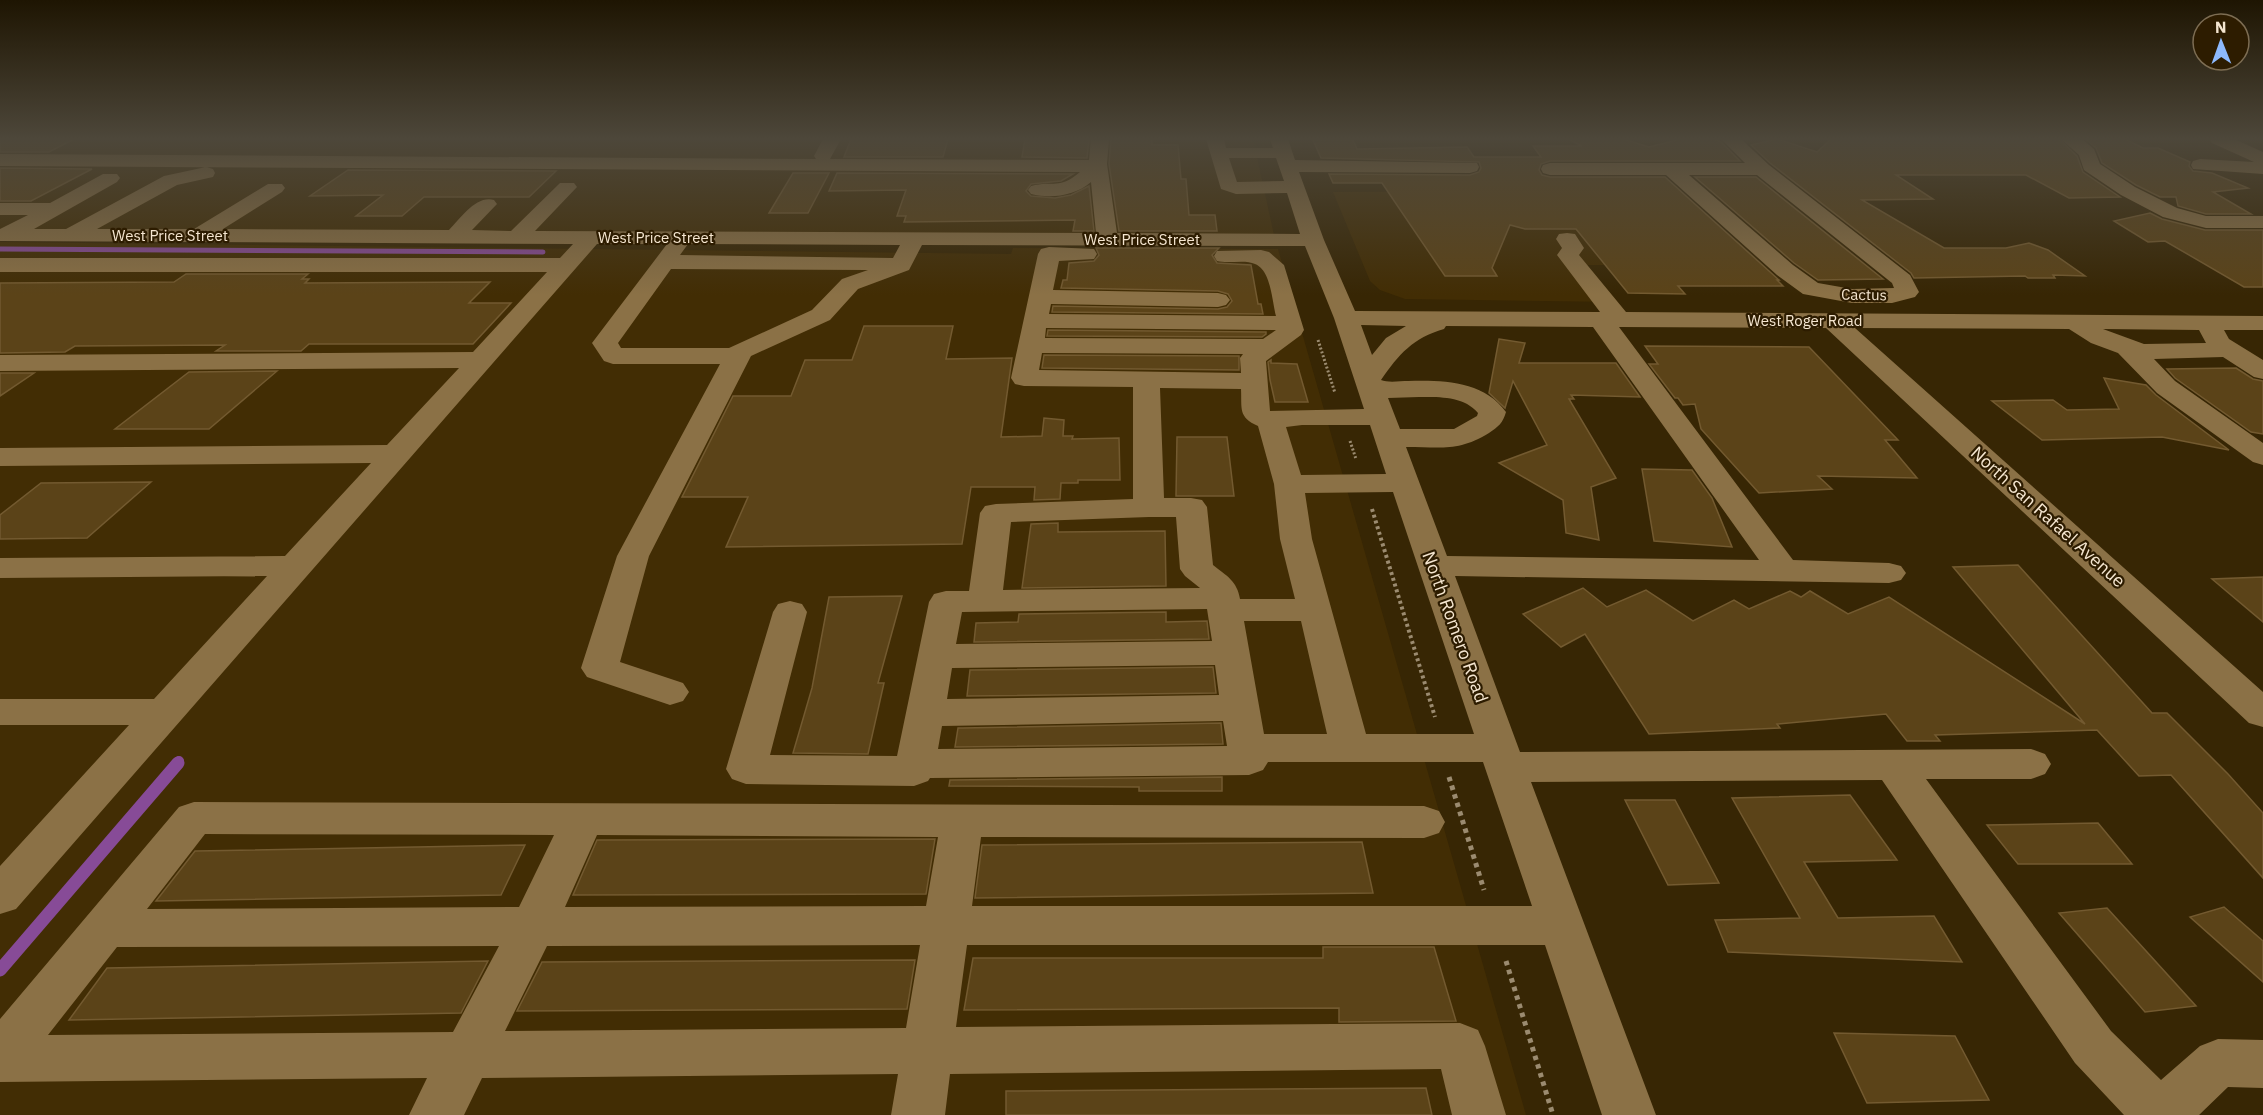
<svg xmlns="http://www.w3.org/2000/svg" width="2263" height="1115" font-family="'IBM Plex Sans',sans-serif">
<rect width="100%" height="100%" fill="#372604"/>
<g fill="#422d04">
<polygon points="0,139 1253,139 1274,235 0,229"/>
<polygon points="1502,191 1703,265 1586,265 1616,302 1405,299 1380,290 1370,281 1333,192"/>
<polygon points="0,242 1011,254 1013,248 1278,249 1526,1115 0,1115"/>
</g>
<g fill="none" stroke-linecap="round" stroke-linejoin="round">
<polyline stroke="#874b97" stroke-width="5" points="0,249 543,252"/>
<polyline stroke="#874b97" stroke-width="10" points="176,764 179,761"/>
<polyline stroke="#874b97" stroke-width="13" points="0,970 178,763"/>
</g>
<g fill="#5b4318" stroke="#735a30" stroke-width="1.5">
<polygon points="0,139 74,139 49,152 0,152"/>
<polygon points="851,139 948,139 943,157 844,157"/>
<polygon points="1025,139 1089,139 1087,158 1022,157"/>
<polygon points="1111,139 1152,139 1152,145 1178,145 1181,179 1186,179 1189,215 1215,215 1217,231 1119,231 1109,164"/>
<polygon points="1568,139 1623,139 1649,147 1681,139 1713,139 1721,142 1740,161 1550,161 1541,164 1539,170 1542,175 1550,177 1665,177 1779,280 1777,280 1783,286 1678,286 1685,294 1628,293 1576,229 1525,229 1510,225 1492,268 1497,276 1445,276 1382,183 1333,183 1329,174 1470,175 1479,172 1481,168 1479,162 1321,158 1313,140 1353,140 1357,149 1467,147 1474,157 1541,157 1533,146 1582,146"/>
<polygon points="1777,139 1817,152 1831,139 2059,139 2077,156 2083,172 2120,197 2069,198 2026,175 1896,175 1933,199 1862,200 1944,248 2006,248 2029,243 2048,250 2085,276 2053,275 2055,278 2028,278 2025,276 1914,278 1911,273 1770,163 1751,145"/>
<polygon points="2086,139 2125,139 2143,148 2158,148 2190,162 2189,166 2193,171 2212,173 2248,188 2213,192 2251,214 2206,214 2178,206 2176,197 2160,197 2136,185 2102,163 2096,148"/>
<polygon points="0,168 92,169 31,201 0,201"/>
<polygon points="348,170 556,171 529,197 424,197 402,216 356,216 383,195 310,196"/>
<polygon points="793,173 829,173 808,213 769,213"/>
<polygon points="837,173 1073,174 1061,181 1031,184 1026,191 1031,196 1055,198 1071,195 1089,186 1094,231 1073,231 1075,220 904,222 906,216 897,216 906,190 829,191"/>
<polygon points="1695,177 1756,177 1883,279 1818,280 1794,263"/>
<polygon points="2150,213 2162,219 2205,230 2263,230 2263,287 2244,287 2165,241 2148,242 2114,221"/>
<polygon points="1096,248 1219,248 1212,255 1217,263 1251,265 1258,304 1261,304 1263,314 1052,312 1053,306 1218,309 1227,307 1232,301 1228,294 1218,291 1061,288 1063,280 1067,280 1069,263 1094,261 1099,255"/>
<polygon points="186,274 308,274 302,279 309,279 305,283 490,282 469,303 511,303 473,344 309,344 301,351 216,351 225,345 75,346 65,352 0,353 0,283 174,282"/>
<polygon points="864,326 953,326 946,359 1012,358 1001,437 1042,436 1044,418 1064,420 1063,436 1073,436 1072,439 1119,438 1120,480 1078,480 1078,483 1061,483 1060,499 1034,500 1035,487 971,487 962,544 726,547 748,497 682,497 733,396 791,396 805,360 852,360"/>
<polygon points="1048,330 1266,332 1266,334 1262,337 1047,336"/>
<polygon points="1499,339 1525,343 1519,363 1616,363 1640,397 1571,395 1574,399 1569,399 1616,478 1591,487 1599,540 1566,533 1563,500 1499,463 1547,445 1513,381 1505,408 1489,393"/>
<polygon points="1645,346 1809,347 1898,440 1885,440 1917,478 1818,476 1832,489 1759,493 1701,429 1695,404 1683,405 1678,398 1675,398 1649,364 1658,364"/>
<polygon points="1044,355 1239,356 1239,370 1042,368"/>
<polygon points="1271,360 1271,363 1297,364 1308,402 1275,402 1270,380 1268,362"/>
<polygon points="2236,368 2253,379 2263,381 2263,434 2251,432 2175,378 2167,369"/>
<polygon points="277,371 209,429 115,429 189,372"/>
<polygon points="0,373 34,373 0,396"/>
<polygon points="2104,378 2146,385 2156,395 2229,450 2162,437 2042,440 1992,401 2053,400 2067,410 2119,409"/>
<polygon points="1177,437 1227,437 1234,496 1176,496"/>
<polygon points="1642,469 1692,470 1712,498 1732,547 1654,541"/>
<polygon points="151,482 87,538 0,539 0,515 41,483"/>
<polygon points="1058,523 1058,532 1165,531 1166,586 1022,588 1031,524"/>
<polygon points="2018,565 2152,713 2167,713 2228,774 2263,813 2263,878 2171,775 2139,776 2097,730 1935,735 1940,741 1907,741 1886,714 1777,724 1780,728 1649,734 1585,634 1561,647 1523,614 1583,588 1607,607 1646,590 1693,621 1734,600 1749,609 1790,591 1801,597 1810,591 1848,614 1889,597 2085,724 1953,567"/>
<polygon points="2263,577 2263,622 2212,579"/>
<polygon points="902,596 878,683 884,683 868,754 793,753 812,688 829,597"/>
<polygon points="1166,612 1166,622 1207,621 1209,639 974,642 976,623 1018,622 1019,614"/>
<polygon points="1213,667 1216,693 967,696 970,670"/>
<polygon points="1221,723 1223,744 955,747 958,728 962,728"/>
<polygon points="1222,777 1222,791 1139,791 1139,787 949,786 950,780"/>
<polygon points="1850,795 1897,860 1804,862 1838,918 1934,916 1962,962 1728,952 1715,920 1800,918 1732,798"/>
<polygon points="1625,800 1675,800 1719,883 1668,885"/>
<polygon points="2098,823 2132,864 2018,864 1987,825"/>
<polygon points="935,839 926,894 573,895 597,840"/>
<polygon points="1362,842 1373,893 975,898 982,845"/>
<polygon points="525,845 501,895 156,901 195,851"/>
<polygon points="2224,907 2263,941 2263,982 2190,917"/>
<polygon points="2107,908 2196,1006 2145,1012 2059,913"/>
<polygon points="1323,947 1434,947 1456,1021 1339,1022 1339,1008 964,1010 973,958 1323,958"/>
<polygon points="915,960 907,1009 517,1011 542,962"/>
<polygon points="488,961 461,1013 69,1020 107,968"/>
<polygon points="1834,1033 1955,1036 1989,1100 1867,1103"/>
<polygon points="1426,1088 1432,1115 1006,1115 1006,1091"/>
</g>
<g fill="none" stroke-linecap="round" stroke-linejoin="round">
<g stroke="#9b8b70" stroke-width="3" stroke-dasharray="2 2" stroke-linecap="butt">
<polyline points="1318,340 1335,393"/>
<polyline points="1350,441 1356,459"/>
</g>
<polyline stroke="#9b8b70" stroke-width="4" stroke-dasharray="3 3" stroke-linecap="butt" points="1372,509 1435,717"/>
<g stroke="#9b8b70" stroke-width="5" stroke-dasharray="4.5 4.5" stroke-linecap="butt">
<polyline points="1449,777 1484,890"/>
<polyline points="1506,961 1553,1115"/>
</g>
<g fill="#8b7146" fill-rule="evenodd">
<path d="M 823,139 L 841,139 L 830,159 L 1089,160 L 1091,139 L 1109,139 L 1107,164 L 1117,233 L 1300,234 L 1287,193 L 1236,194 L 1221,189 L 1206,139 L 1224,139 L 1226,148 L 1273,148 L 1270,139 L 1288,139 L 1295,160 L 1477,163 L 1479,167 L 1477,171 L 1470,173 L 1299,172 L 1324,240 L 1355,311 L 1600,312 L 1557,255 L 1562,248 L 1556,239 L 1559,234 L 1567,233 L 1575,234 L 1584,248 L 1579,255 L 1626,312 L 2263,316 L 2263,330 L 2224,330 L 2229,339 L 2263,360 L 2263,379 L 2254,377 L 2223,357 L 2154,359 L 2175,381 L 2263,443 L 2263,465 L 2253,462 L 2157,393 L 2118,353 L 2091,343 L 2069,329 L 1855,328 L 2263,692 L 2263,727 L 2249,723 L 1826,328 L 1619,327 L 1793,560 L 1889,563 L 1901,566 L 1906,573 L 1901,580 L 1889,583 L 1455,576 L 1520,752 L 2031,749 L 2045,754 L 2051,764 L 2045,774 L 2031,779 L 1926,779 L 2111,1031 L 2161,1080 L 2200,1046 L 2218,1039 L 2263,1040 L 2263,1088 L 2228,1087 L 2199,1115 L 2124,1115 L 2075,1063 L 1882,780 L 1531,782 L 1656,1115 L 1602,1115 L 1545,945 L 967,945 L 956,1027 L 1460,1023 L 1478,1030 L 1485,1046 L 1506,1115 L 1452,1115 L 1441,1069 L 950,1074 L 945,1115 L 891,1115 L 898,1074 L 482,1078 L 464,1115 L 409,1115 L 427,1078 L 0,1082 L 0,1019 L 179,807 L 194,802 L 1424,806 L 1439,811 L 1445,822 L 1439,833 L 1424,838 L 981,837 L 972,906 L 1532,906 L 1483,762 L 1268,762 L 1263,770 L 1249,775 L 930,778 L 928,781 L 914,786 L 746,784 L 732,779 L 726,769 L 773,612 L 778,604 L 790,601 L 802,604 L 807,612 L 770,755 L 897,756 L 929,602 L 934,594 L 946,591 L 969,591 L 980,513 L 985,506 L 996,504 L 1133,499 L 1133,387 L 1024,386 L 1015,384 L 1011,378 L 1038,254 L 1041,249 L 1049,247 L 1094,249 L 1097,254 L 1094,259 L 1059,261 L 1053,290 L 1218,293 L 1226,295 L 1230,300 L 1226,305 L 1218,307 L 1051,304 L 1049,314 L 1276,316 C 1272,301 1271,270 1255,264 C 1245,259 1229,264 1217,261 L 1214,256 L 1217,251 L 1261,250 L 1269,252 L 1284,265 L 1304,330 L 1301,335 L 1266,361 L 1270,411 L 1364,409 L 1334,318 L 1305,246 L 922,245 L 909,270 L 858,289 L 830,320 L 751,356 L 649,556 L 620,662 L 683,683 L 689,692 L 683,701 L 670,705 L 587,677 L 581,668 L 617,556 L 720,364 L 613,364 L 604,361 L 592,343 L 667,244 L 597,244 L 16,909 L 0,914 L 0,866 L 129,725 L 0,725 L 0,699 L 154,699 L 267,576 L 0,578 L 0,558 L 285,556 L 371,463 L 0,466 L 0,448 L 387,445 L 459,368 L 0,371 L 0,355 L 473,352 L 547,272 L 0,272 L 0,258 L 560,258 L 573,244 L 0,241 L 0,229 L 28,215 L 0,215 L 0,203 L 50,203 L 103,174 L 117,174 L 120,178 L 117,182 L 34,229 L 66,229 L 164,176 L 206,167 L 213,169 L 215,173 L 213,177 L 177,185 L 97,229 L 194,229 L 268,184 L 282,184 L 285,188 L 282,192 L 223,229 L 449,230 C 461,218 476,195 494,200 L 497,204 L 472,230 L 511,231 L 560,183 L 574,183 L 577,187 L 535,231 L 1096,233 L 1091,182 C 1075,196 1051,199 1031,194 L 1028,190 L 1031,186 C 1054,180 1059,190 1080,172 L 0,166 L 0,154 L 816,159 L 814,156 ZM 1229,158 L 1276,158 L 1284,181 L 1237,182 ZM 688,244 L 900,245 L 893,258 L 680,255 ZM 671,269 L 868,270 L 842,279 L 812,310 L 729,348 L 621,348 L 618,343 ZM 1361,325 L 1406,326 L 1386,338 L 1372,355 ZM 1446,326 L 1593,327 L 1759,560 L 1447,556 L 1406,447 C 1441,447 1458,452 1489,433 C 1498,427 1503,423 1506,412 C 1484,381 1443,380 1408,381 C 1400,381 1388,383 1381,380 C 1399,354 1413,338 1444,329 ZM 1046,328 L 1276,330 L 1263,339 L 1045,338 ZM 2103,329 L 2199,330 L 2206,343 L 2144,344 ZM 1042,353 L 1243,354 L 1240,358 L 1241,373 L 1039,370 ZM 1160,388 L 1241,389 C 1242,409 1238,417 1258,426 L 1274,484 L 1280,539 L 1295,599 L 1240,599 C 1237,581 1227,576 1213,565 L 1207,507 L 1202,500 L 1191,498 L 1164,498 ZM 1419,397 C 1439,397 1464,396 1478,413 L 1477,416 L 1454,429 L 1400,429 L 1388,398 ZM 1302,425 L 1370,425 L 1386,474 L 1301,475 L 1286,427 ZM 1393,492 L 1474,734 L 1366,734 L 1312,539 L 1305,493 ZM 1149,517 L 1176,517 L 1180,569 L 1185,576 L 1200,588 L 1003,590 L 1011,522 ZM 1207,609 L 1212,641 L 956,644 L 962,612 ZM 1244,621 L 1301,621 L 1327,734 L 1264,734 ZM 1215,665 L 1219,695 L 947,699 L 952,668 ZM 1223,721 L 1227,746 L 938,749 L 942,726 ZM 205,834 L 554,835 L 519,907 L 147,909 ZM 597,835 L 938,837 L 926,906 L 565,907 ZM 920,945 L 906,1028 L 505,1031 L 547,946 ZM 499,946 L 453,1032 L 48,1035 L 117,947 Z"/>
<path d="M 1721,139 L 1741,139 L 1769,165 L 1910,275 L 1919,292 L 1915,297 L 1892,303 L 1852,303 L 1803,294 L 1777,275 L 1666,175 L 1550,175 L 1543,173 L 1541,169 L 1543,165 L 1550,163 L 1745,163 ZM 1689,175 L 1757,175 L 1892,283 L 1894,288 L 1852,289 L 1818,283 L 1793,265 Z"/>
<polygon points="2061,139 2082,139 2094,149 2100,164 2135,187 2177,208 2206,216 2263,216 2263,228 2206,228 2163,217 2121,195 2084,170 2079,155"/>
<polygon points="2209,139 2234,139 2263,152 2263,174 2193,169 2191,165 2193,161 2200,159 2254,162 2212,143"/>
</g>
</g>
<linearGradient id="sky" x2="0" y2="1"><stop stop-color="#1e1502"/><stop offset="0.47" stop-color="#4d473a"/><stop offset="1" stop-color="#4d473a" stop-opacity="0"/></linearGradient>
<rect width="2263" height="295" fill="url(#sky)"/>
<g text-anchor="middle" stroke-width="4.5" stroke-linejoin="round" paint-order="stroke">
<g font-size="15" fill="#f5e6d0" stroke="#2d1c00">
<text x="170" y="241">West Price Street</text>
<text x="656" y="243">West Price Street</text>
<text x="1142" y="245">West Price Street</text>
<text transform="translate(1864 295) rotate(1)" y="5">Cactus</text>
<text x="1805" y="326">West Roger Road</text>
</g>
<g font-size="18" fill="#f5e6d0" stroke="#2d1c00">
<text transform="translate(2048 517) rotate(42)" y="6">North San Rafael Avenue</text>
<text transform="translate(1455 627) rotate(70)" y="6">North Romero Road</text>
</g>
</g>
<g transform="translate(2221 42) rotate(359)"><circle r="28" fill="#2d1c00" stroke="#7d6d53" stroke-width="1.5"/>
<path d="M0-4.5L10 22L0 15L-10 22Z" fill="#8db9fc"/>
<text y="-9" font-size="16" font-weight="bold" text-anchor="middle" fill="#f5e6d0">N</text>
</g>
</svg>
